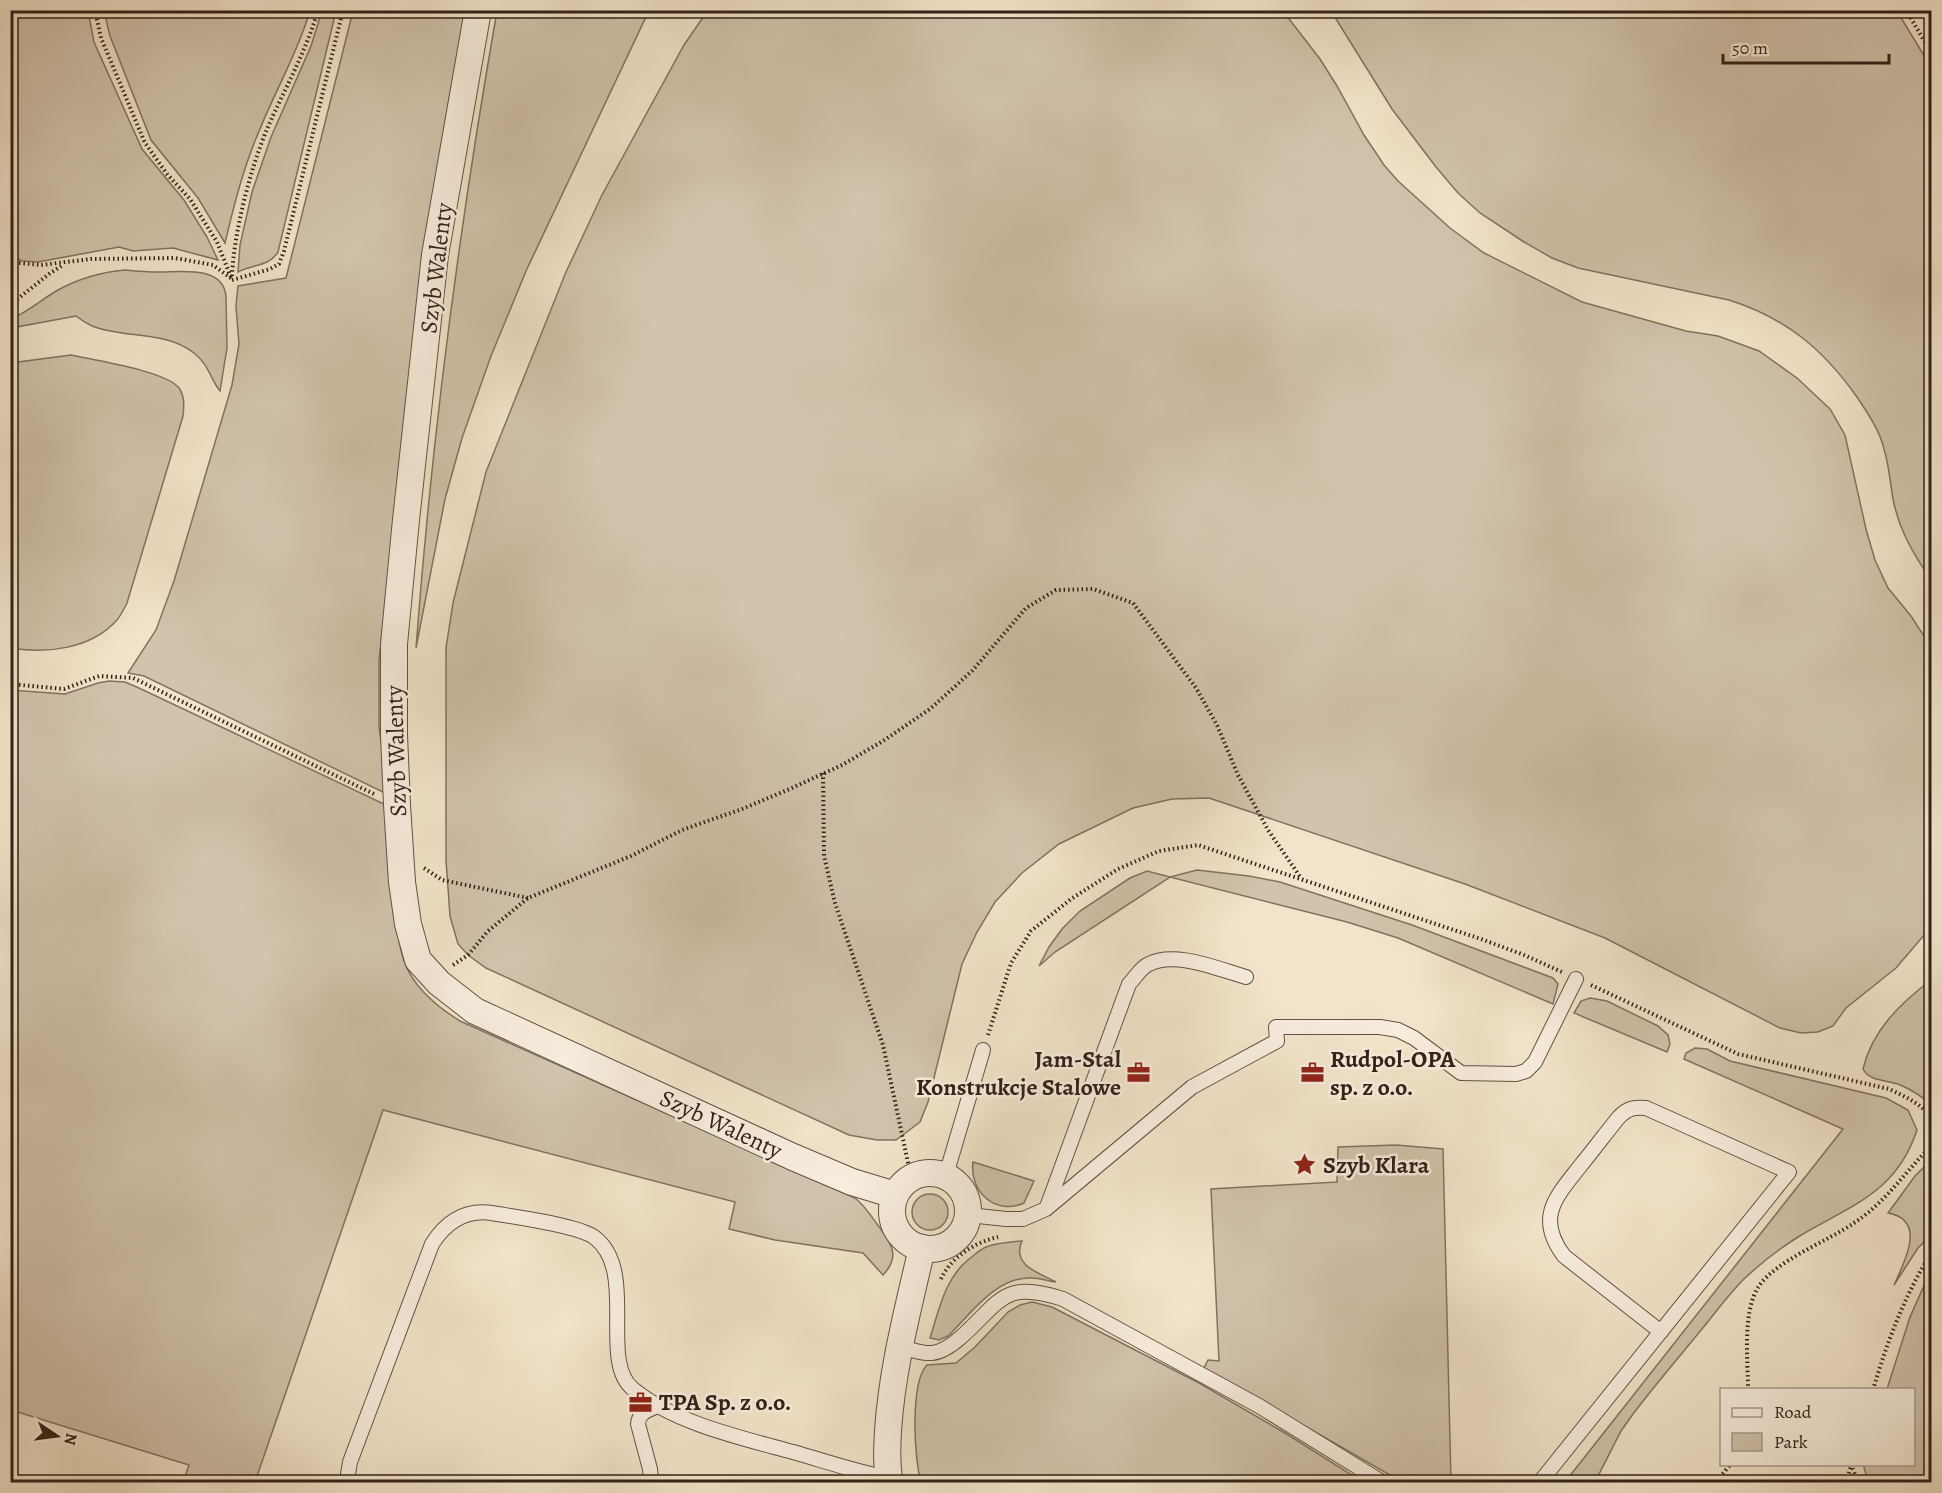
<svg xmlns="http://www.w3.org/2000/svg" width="1942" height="1493" font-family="Alegreya,serif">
<rect width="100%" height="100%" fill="#f2e4ca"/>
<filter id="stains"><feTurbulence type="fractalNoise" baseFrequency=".00333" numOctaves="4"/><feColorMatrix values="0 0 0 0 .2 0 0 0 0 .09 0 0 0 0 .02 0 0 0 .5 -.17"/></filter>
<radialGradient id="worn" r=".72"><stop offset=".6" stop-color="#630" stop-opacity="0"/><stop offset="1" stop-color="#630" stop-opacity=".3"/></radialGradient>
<g fill="#d1c3ac" stroke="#827262" stroke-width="1.5">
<polygon points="11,10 88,11 94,42 142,149 184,200 207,237 218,260 173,248 133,251 119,247 38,262 22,261 11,255"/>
<polygon points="708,10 1283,11 1320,59 1337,86 1364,135 1384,165 1398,181 1450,228 1484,253 1582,302 1686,331 1718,336 1759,351 1797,378 1830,409 1845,435 1866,529 1875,560 1888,588 1911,616 1931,647 1931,927 1896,968 1846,1008 1833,1026 1818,1032 1801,1033 1780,1028 1605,938 1465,884 1209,798 1172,799 1133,808 1059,844 1022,873 995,902 977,932 962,964 928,1102 920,1122 896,1140 877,1140 849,1135 486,968 468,955 458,944 450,916 446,860 446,648 453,603 486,472 566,272 602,195 684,45"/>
<path d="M 104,11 L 310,11 C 298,52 276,89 260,129 C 244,165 234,205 225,243 L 198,198 L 151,140 L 110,36 Z"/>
<path d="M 322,11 L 336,11 L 278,252 C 269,267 252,264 238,272 L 240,245 L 252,192 L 271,137 L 311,46 Z"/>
<polygon points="353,11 468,11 434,196 379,660 379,727 389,795 144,676 128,673 156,630 174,581 232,385 239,344 236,306 238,286 286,278"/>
<path d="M 497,11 L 651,11 L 645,19 L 526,271 L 491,356 L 462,438 L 445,499 L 416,648 C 432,434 460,222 497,11 Z"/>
<path d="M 1331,11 L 1897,11 L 1931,67 L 1931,580 C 1914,555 1899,530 1893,499 C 1890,482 1889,465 1884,449 C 1880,431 1867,412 1857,397 C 1823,349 1786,318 1729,300 L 1578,268 L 1552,258 L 1524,242 L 1480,213 L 1458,193 L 1436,167 L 1392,109 Z"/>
<path d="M 125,270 C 136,271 147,272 158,272 C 181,272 224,265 226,297 L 227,348 L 220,391 C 209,377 210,366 194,353 C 164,330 125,339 92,326 C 86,323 81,320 76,316 L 11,328 L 11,319 C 28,312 42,299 58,290 C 80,278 101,272 125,270 Z"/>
<path d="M 71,355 C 93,360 166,371 179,388 C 185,397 184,406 183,416 L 127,603 C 124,609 121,615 117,620 C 91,649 47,654 11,648 L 11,363 Z"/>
<path d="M 109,681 L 125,682 L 139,688 L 386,805 C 389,836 392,867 395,898 C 397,920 397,944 406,966 C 416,989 439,1008 460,1021 L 855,1198 C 864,1205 870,1214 877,1224 C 890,1242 902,1255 883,1275 L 863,1253 L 775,1240 L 729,1229 L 735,1202 L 383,1110 L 255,1482 L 183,1482 L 189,1465 L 11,1410 L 10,690 L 65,694 L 98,683 Z"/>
<polygon points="1197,870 1249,876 1280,882 1412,925 1553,978 1558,984 1553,1004 1398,938 1347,922 1170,877 1055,952 1039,966 1049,947 1062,929 1080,911 1130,878 1147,871 1170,877"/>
<path d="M 1931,980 L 1931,979 L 1931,1105 C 1922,1096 1910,1089 1898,1084 C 1886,1080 1869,1081 1863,1069 C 1872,1030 1901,1003 1931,980 Z"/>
<polygon points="1590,998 1607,1001 1658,1026 1668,1035 1670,1044 1667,1052 1574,1013 1581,1001"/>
<path d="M 1695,1048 L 1707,1049 L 1730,1061 L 1886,1098 L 1908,1110 L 1917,1130 C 1896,1194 1849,1206 1798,1237 C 1779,1249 1760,1264 1744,1279 C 1728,1295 1716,1312 1702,1329 C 1679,1357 1655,1385 1633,1414 L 1621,1431 L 1595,1482 L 1565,1482 L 1843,1129 L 1684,1059 L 1686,1053 Z"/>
<polygon points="1396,1145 1443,1149 1451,1482 1402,1482 1204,1368 1208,1360 1219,1361 1211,1189 1337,1182 1338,1147"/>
<path d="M 1931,1160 L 1931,1235 L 1918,1248 L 1894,1285 C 1905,1261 1927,1220 1888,1213 L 1915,1176 Z"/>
<path d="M 973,1162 L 1034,1181 L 1024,1203 C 995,1216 969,1191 973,1162 Z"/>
<circle cx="930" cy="1212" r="18"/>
<path d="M 1022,1241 C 1011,1265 1039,1273 1056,1282 C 1048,1281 1040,1278 1032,1278 C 996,1276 971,1314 948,1336 L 939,1340 L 930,1338 C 939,1310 945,1278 969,1259 C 976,1254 981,1248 989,1246 C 999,1243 1011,1242 1022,1241 Z"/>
<polygon points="1931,1270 1931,1482 1869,1482 1864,1468 1865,1465 1914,1464 1914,1390 1887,1389 1910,1317"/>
<path d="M 1032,1302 L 1052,1307 L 1199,1383 L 1285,1433 L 1363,1482 L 921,1482 C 914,1459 910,1382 927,1365 L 956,1363 L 975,1347 L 1008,1312 L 1020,1305 Z"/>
</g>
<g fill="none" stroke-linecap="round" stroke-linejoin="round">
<defs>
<g id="service">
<polyline points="946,1175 983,1050"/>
<path d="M 1047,1207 L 1129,984 C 1135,978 1141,967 1149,964 C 1175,950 1220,970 1246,977"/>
<polyline points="969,1215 1006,1219 1023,1219 1046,1209 1192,1087 1277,1041 1276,1027 1380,1027 1398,1030 1414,1038 1461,1073 1516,1074 1526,1071 1535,1062 1576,979"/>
<path d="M 900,1347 C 910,1349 922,1354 932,1353 C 943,1352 952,1345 960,1338 C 1001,1302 1002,1279 1063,1299 L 1259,1406 L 1382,1482"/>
<path d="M 349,1482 L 348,1474 L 350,1462 L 432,1244 C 446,1222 465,1209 492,1213 C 515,1217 577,1225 594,1237 C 639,1270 598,1361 633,1389 C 674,1423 742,1438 793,1452 C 825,1461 856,1472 889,1478"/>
<path d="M 651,1482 L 650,1469 L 638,1424 C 639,1412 647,1411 657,1406"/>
<path d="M 1540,1482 L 1789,1172 L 1646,1108 C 1634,1107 1628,1108 1619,1117 C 1606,1133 1594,1149 1581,1165 C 1556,1197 1535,1217 1564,1256 L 1661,1332"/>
</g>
<g id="minor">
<polyline points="478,10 435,255 406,520 394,644 394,735 397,805 402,882 408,924 418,960 439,983 475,1011 793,1157 852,1182 895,1195"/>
<circle cx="930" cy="1211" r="38"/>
<path d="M 890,1482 C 886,1466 887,1448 888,1431 C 892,1369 908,1309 922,1248"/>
</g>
</defs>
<use href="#service" stroke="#625244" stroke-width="16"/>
<use href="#minor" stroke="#625244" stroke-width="28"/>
<g stroke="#322118" stroke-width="4" stroke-dasharray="1.5 3" stroke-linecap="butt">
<polyline points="95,10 101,38 145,143 167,174 190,199 217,242 232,280"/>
<polyline points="1906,10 1932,54"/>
<polyline points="10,262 41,265 91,259 175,258 213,265 232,279"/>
<path d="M 232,276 C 234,232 250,170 267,129 C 284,90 306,52 318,10"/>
<polyline points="232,280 270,269 279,264 284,251 343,10"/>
<polyline points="10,305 49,274 63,265"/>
<polyline points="10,684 64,689 99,676 133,678 374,794"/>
<polyline points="823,773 824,856 835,903 883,1045 911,1177"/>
<polyline points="424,868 442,880 528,898"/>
<polyline points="453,965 468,955 488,931 528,898 631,856 682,830 742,809 792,788 842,765 883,741 930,709 972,671 1026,608 1056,590 1093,589 1133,603 1196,688 1217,725 1238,775 1268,830 1301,878"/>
<path d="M 1591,985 L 1738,1054 L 1889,1089 C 1906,1097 1922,1104 1932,1119"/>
<polyline points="988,1035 1011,963 1031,931 1071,899 1118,869 1159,851 1198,845 1481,939 1524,955 1562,972"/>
<path d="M 941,1279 C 950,1258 975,1242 998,1237"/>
<path d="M 1748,1390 C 1748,1360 1742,1311 1759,1286 C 1777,1260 1828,1241 1854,1223 C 1886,1202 1905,1172 1932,1145"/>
<path d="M 1873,1390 C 1887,1342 1905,1294 1932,1252"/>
<polyline points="1851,1464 1858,1482"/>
<polyline points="1712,1482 1719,1478 1731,1464"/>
<polyline points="1846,1482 1851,1466"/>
</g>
<use href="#service" stroke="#f7eddd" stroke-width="14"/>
<use href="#minor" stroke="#f7eddd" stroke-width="26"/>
</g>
<defs>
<symbol id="office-bare" viewBox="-9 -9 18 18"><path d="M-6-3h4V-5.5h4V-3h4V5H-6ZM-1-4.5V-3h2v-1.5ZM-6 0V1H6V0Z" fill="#8f2418" stroke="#f7eddd" stroke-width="2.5" paint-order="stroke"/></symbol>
<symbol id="sight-bare" viewBox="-9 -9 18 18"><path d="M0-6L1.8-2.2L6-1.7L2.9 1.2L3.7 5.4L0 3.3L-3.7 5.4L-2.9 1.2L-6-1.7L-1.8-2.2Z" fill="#8f2418" stroke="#f7eddd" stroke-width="2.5" paint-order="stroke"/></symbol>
</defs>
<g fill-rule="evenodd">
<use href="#office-bare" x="1122" y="1056" width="33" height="33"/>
<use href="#office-bare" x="1296" y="1056" width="33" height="33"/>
<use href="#sight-bare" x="1288" y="1148" width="33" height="33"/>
<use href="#office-bare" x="624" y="1386" width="33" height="33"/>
</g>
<g text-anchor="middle" stroke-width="5" stroke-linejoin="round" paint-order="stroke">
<g font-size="24" fill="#322118" stroke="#f7eddd">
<text transform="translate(436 268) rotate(-83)" y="8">Szyb Walenty</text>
<text transform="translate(396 751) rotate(-92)" y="8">Szyb Walenty</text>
<text transform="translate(721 1124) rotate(25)" y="8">Szyb Walenty</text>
</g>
<g font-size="24" font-weight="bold" fill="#322118" stroke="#f7eddd" text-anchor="start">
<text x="1121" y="1067" text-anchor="end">Jam-Stal<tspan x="1121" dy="28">Konstrukcje Stalowe</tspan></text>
<text x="1330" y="1067">Rudpol-OPA<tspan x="1330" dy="28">sp. z o.o.</tspan></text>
<text x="1323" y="1173">Szyb Klara</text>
<text x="659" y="1410">TPA Sp. z o.o.</text>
</g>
</g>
<rect width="1942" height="1493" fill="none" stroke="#f2e4ca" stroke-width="36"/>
<rect x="12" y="12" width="1918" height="1469" fill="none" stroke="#322118" stroke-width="3"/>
<rect x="18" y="18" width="1906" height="1457" fill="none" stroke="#322118" stroke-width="1.5"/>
<rect x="1720" y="1388" width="195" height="78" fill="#f7eddd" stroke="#a89b8e" stroke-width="1.5"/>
<rect x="1732" y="1408" width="30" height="9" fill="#f7eddd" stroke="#a89b8e" stroke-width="1.5"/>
<text x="1774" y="1418" font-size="18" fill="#322118">Road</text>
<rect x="1732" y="1433" width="30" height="18" fill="#d1c3ac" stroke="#a89b8e" stroke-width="1.5"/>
<text x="1774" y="1448" font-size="18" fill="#322118">Park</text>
<g transform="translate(57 1436) rotate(103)" stroke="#f7eddd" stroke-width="4.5" paint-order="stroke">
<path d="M0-4.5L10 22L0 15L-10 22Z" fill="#322118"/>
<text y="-9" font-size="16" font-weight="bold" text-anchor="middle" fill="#322118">N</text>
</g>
<path d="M1723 54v9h166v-9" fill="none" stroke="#322118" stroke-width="3"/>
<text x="1732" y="54" font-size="18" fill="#322118" stroke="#f7eddd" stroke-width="4.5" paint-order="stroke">50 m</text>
<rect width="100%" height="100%" filter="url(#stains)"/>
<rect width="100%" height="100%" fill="url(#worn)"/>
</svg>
